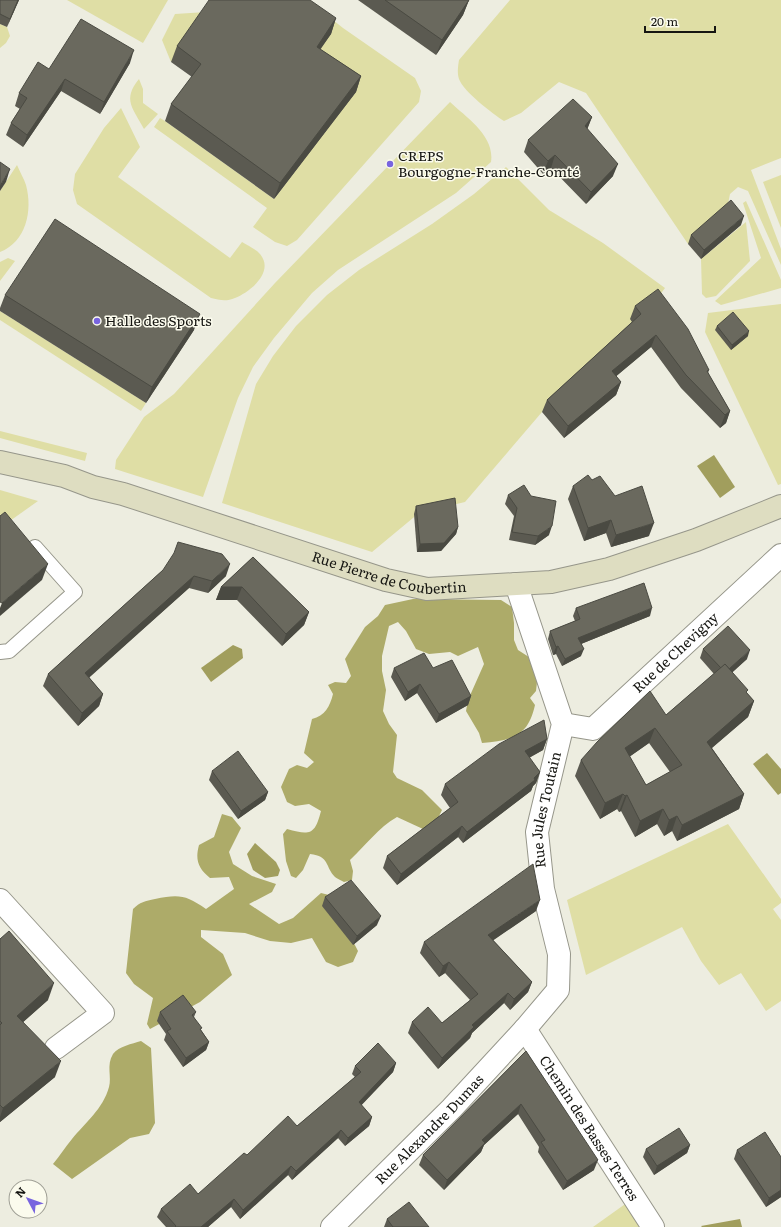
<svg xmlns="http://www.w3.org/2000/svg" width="781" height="1227" font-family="Literata,serif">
<rect width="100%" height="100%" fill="#edede0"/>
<g fill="#dfdea5">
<polygon points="67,0 168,0 143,43"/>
<polygon points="308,0 343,28 415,78 421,91 419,102 297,240 287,246 275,242 253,227 267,208 154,127 160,118 165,121 274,199 355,92 311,63 330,34"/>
<path d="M 510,0 L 781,0 L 781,158 L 751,170 L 781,249 L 781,265 L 748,191 L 738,187 L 730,194 L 727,209 L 688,244 L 586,93 L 559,82 L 521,113 L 504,121 C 493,114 463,91 459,79 C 457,73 458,66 459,60 Z"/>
<polygon points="206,12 171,62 162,40 175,14"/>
<polygon points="0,24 7,27 10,36 6,43 0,48"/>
<path d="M 139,79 L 143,89 L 143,103 L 158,114 L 144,129 C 133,108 122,100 139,79 Z"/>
<path d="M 450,102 C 467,118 495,136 491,162 L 456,193 L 338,270 L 312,293 L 274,338 L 253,367 L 238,398 L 203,497 L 115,469 L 116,460 L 144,417 L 174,394 L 275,283 Z"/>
<path d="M 121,108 L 140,147 L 118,177 L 230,258 L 242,242 C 248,246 256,249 260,254 C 275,272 250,292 235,298 C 226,302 219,300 211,298 L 77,204 L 73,190 L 75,174 L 104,128 Z"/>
<path d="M 17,165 C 20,172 24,179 26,185 C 33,211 26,242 0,252 L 0,191 Z"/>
<polygon points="506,167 549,210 603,243 665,288 636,327 542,412 465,502 419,513 372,552 222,503 256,384 273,356 296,326 327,295 359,270 432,224 474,194"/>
<polygon points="781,175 781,228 763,182"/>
<polygon points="746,201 781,280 781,288 721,305 715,301 761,258 743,203"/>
<polygon points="746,222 750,261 716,296 706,298 702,294 701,259"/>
<polygon points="8,258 15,261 0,281 0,262"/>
<polygon points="781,304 781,484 778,485 705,332 708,313"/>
<polygon points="0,311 146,403 141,411 0,320"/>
<polygon points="0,431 87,453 85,461 0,438"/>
<polygon points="0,490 38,501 0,528"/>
<polygon points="728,824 781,899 781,903 773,909 781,920 781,1001 766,1011 741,973 719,985 701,961 682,927 586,975 567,900"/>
<polygon points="628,1202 645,1227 593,1227"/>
</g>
<g fill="#adab69">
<path d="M 413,599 L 501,600 L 512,607 L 514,623 L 514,640 L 518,650 L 532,659 L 538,673 L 536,691 L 530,698 L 535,705 C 528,737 512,740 482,743 L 479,733 L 466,711 L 468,700 L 484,664 L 478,647 L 458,656 L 450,652 L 429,654 L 416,649 L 406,631 L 398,622 L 389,626 L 382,656 L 382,671 L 386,690 L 383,711 L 389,724 L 397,735 L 393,772 L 397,778 L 422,790 L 442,810 L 437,820 L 423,829 L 397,817 C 378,828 367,844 350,860 L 353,871 L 352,880 L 344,882 C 341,880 337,879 335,877 C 325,867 330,856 310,854 L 303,870 L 296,878 L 291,876 L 286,861 L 283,834 L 287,829 C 311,836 315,834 321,811 L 309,804 L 295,806 L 287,802 L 281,787 L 289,769 L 297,765 L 307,768 L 314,762 L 304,753 L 312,719 C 325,716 330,706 333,694 L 328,685 L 335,682 L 346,683 L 351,676 L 345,659 L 365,627 L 378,616 L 385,605 Z"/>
<path d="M 222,814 L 232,817 L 241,828 L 229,852 L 233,864 L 252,876 L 276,884 L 272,892 L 249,904 L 279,924 L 293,918 L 321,893 L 329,895 L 358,951 L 353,962 L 338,967 L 326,962 L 312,938 L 291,943 L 270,941 L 245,933 L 201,930 L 201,937 L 223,954 L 232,975 L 200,1002 L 150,1029 L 147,1024 L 153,998 L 134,984 L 126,973 L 133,909 C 140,902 145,901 155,899 C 179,894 186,895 206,909 L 234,889 L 229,877 L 210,878 C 198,868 195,860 199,845 L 214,837 Z"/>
<path d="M 141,1041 L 151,1048 L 155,1123 L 149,1134 L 130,1138 L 72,1179 L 53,1164 C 60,1156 65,1147 72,1139 C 85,1123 103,1109 109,1087 C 112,1077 106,1065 113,1054 C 119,1046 132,1044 141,1041 Z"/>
</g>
<g fill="#a19e5d">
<polygon points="714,455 735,487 720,498 697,466"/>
<polygon points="233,645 242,649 243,658 211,682 201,668"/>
<polygon points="767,753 781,769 781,793 778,795 753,764"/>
<polygon points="255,843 276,862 280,870 278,876 265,878 253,870 247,854"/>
<polygon points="740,1219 742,1227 702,1227 701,1226"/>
</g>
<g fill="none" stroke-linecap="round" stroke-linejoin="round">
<defs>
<polyline id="service" points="0,652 9,651 75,592 35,547"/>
<g id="minor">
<polyline points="0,900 103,1013 56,1048"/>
<path id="s1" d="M 525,1029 L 653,1227"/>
</g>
<g id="tertiary">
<path id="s2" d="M 563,724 L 593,729 L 781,555"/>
<path id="s3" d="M 332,1227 L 452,1108 L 525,1029 L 558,990 L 559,954 L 543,889 L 537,832 L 563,724 L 516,584"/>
</g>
<g id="secondary">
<path id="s4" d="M 0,462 L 64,476 L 93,487 L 123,494 L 386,580 L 427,589 L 551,582 L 609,569 L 696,540 L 781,506"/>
</g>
</defs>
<use href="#service" stroke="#96968a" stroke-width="16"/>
<use href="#minor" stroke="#96968a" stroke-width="24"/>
<use href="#tertiary" stroke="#96968a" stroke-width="24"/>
<use href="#secondary" stroke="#96968a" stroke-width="24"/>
<use href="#service" stroke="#fff" stroke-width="14"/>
<use href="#minor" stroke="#fff" stroke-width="22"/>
<use href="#tertiary" stroke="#fff" stroke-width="22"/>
<use href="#secondary" stroke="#deddc1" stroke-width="22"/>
</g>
<g fill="#5b5a51" fill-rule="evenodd">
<polygon points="0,0 19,0 7,27 0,24"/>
<polygon points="358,0 469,0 463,15 436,55"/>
<polygon points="336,18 331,34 320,49 361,76 356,92 274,199 165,121 171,104 192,77 171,62 177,46"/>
<polygon points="130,63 100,114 61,91 23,147 6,135 11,123 20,109 15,106 19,93 49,69"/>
<polygon points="592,117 587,129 613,176 586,204 551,168 543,174 524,152 528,140"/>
<polygon points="741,225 701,259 688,244 691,235"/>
<polygon points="5,295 194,330 146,403 0,311 0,308"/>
<polygon points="635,306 709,370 708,373 730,411 726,423 720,428 681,388 651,347 616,376 621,382 616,395 564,438 542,412 547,400 632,322 630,319"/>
<polygon points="717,326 748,336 731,350 715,330"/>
<polygon points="592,480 649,536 611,547 606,533 584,541 568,499 573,486"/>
<polygon points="508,495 549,535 535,545 509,540 514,516 505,504"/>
<polygon points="416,506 458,527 456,534 441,551 417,552 414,514"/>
<polygon points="253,557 309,612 304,625 282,646 237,600 216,600 221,587"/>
<polygon points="163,570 226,576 208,593 189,588 89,677 103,694 99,706 78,726 43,686 48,674"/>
<polygon points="576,608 650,616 581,644 581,656 562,666 556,654 553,655 548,639 550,631 575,621 573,616"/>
<path d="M 703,649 L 747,659 L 732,672 L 747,693 L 754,701 L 748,717 L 712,748 L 744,794 L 739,809 L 677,841 L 672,831 L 664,836 L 657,824 L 635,837 L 621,811 L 619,812 L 617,809 L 600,819 L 575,776 L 581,760 L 666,715 L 714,674 L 700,658 ZM 649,743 L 670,772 L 646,785 L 629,757 Z"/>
<polygon points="394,668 433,668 471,696 468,705 436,723 417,693 405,701 391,677"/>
<polygon points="547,739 543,750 529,758 540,772 536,783 533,786 531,791 463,843 458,837 397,885 383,868 387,856 450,808 441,795 445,784"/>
<polygon points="212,771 268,792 265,800 238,819 209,780"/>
<polygon points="325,897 377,925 353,945 322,906"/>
<polygon points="536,911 493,940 532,982 528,992 510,1010 504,1003 472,1033 470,1038 438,1069 408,1033 412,1022 442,1023 470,1000 445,973 439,977 420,953 424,942"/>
<polygon points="0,939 48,1000 23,1022 55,1077 0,1122"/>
<polygon points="160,1012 196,1012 194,1017 201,1030 209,1042 206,1050 183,1067 164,1040 166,1034 157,1021"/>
<polygon points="526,1051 594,1170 563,1190 538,1152 539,1147 518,1114 484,1145 481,1152 444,1190 419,1165 423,1155"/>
<polygon points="396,1063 393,1072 361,1105 372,1117 369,1126 345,1146 338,1138 292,1180 288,1175 240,1219 231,1207 208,1227 166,1227 157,1217 161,1209 198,1194 247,1155 297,1126 355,1077 352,1074 355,1066"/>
<polygon points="690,1145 687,1153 654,1175 643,1157 646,1149"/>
<polygon points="737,1150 781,1157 781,1197 766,1207 734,1159"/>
<polygon points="387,1219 429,1227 384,1227"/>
</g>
<g fill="#4a4a42">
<polygon points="18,0 19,0 7,27 10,19"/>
<polygon points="469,0 463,15 436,55 442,40"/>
<polygon points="336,18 331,34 311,63 317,47"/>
<polygon points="134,50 130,63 100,114 104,102"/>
<polygon points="361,76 356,92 274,199 280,183"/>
<polygon points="65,79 61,91 23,147 27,135"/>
<polygon points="592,117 587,130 585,126"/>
<polygon points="555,155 551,168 543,174 548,161"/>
<polygon points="618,164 613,176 586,204 591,192"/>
<polygon points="10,169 6,182 0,191 0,186"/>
<polygon points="744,216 741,225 701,259 704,250"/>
<polygon points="200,314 194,330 146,403 152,387"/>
<polygon points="749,331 748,336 731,350 732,345"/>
<polygon points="656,335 651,347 607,384 612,371"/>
<polygon points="621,382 616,395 564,438 568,426"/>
<polygon points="730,411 726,423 720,428 725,415"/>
<polygon points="611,520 606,533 584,541 588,528"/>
<polygon points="654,523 649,536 611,547 616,535"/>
<polygon points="552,526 549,535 535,545 538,536"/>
<polygon points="458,527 456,534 441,551 417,552 420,544"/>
<polygon points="48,564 42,580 0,616 0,608 2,603"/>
<polygon points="230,564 226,576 208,593 212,581"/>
<polygon points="194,576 189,588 81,685 85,673"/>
<polygon points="221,587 242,587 237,600 216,600"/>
<polygon points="652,608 650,616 576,646 578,638"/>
<polygon points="309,612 304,625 282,646 286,634"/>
<polygon points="558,646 556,654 553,655 556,647"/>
<polygon points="584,649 581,656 562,666 565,659"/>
<polygon points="750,650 747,659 722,682 725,673"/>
<polygon points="420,684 417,693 405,701 408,692"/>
<polygon points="103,694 99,706 78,726 82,713"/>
<polygon points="471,696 468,705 436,723 439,714"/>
<polygon points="754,701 748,717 701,757 707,742"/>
<polygon points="655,728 649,743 619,764 625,748"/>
<polygon points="547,739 543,750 521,762 525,751"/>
<polygon points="540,772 536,783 533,786 531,791 463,843 467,832"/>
<polygon points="268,792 265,800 238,819 241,811"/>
<polygon points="623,794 617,809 600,819 605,803"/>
<polygon points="744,794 739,809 677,841 682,825"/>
<polygon points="627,795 621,811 619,812 625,796"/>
<polygon points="663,809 657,824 635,837 640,821"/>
<polygon points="677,816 672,831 664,836 669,820"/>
<polygon points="462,826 458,837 397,885 401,874"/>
<polygon points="540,900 536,911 485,946 488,935"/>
<polygon points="381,916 377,925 353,945 357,936"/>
<polygon points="449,962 445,973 439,977 443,966"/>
<polygon points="532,982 528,992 510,1010 514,999"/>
<polygon points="54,983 48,1000 12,1032 17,1016"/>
<polygon points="508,993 504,1003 472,1033 470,1038 438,1069 442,1058 472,1025"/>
<polygon points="209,1042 206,1050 183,1067 186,1058"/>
<polygon points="61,1061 55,1077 0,1122 0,1117 3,1108"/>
<polygon points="396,1063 393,1072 356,1111 359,1102"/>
<polygon points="521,1104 518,1114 484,1145 481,1152 444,1190 447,1180 482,1140"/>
<polygon points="372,1117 369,1126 345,1146 348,1138"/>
<polygon points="341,1130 338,1138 292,1180 296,1171"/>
<polygon points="690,1145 687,1153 654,1175 657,1166"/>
<polygon points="598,1160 594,1170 563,1190 567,1181"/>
<polygon points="291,1166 288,1175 240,1219 243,1210"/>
<polygon points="781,1190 781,1197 766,1207 769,1198"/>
<polygon points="234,1199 231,1207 208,1227 201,1227"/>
</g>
<g fill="#6a695e" stroke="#4a4a42" fill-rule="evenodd">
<polygon points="0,0 18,0 10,19 0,14"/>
<polygon points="209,0 310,0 336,18 317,47 361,76 280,183 171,104 201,64 177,46"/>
<polygon points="385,0 469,0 442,40"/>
<polygon points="81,19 134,50 104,102 65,79 27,135 11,123 27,98 19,93 38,62 49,69"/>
<polygon points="573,99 592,117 585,126 618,164 591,192 555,155 548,161 528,140"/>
<polygon points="0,162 10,169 0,186"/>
<polygon points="731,200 744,216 704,250 691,235"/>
<polygon points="55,219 200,314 152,387 5,295"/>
<polygon points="658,289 688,329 709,370 707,371 730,411 725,415 686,375 656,335 612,371 621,382 568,426 547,400 641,314 635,306"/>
<polygon points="733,312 749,331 732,345 717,326"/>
<polygon points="588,475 592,480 600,476 615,496 642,486 654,523 616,535 611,520 588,528 573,486"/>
<polygon points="524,485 531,496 556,501 552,526 538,536 512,532 517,508 508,495"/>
<polygon points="455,498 458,527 444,543 420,544 416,506"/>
<polygon points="5,512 48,564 2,603 0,602 0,516"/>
<polygon points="178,542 222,554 230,564 212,581 194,576 85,673 103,694 82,713 48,674 163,570 174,553"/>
<polygon points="253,557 309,612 286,634 242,587 221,587"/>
<polygon points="644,583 652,608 578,638 584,649 565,659 558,646 556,647 550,631 580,619 576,608"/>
<polygon points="728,626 750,650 729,669 725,664 721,668 703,649"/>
<polygon points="424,653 433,668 452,660 471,696 439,714 420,684 408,692 394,668"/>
<path d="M 725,664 L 748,690 L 746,692 L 754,701 L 707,742 L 744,794 L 682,825 L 677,816 L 669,820 L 663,809 L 640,821 L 627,795 L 625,796 L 623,794 L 605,803 L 581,760 L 597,742 L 650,691 L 666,715 ZM 655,728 L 682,765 L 646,785 L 625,748 Z"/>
<polygon points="544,720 547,739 525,751 540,772 534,778 535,780 467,832 462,826 401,874 387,856 458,802 445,784 499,744"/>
<polygon points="238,751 268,792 241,811 212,771"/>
<polygon points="533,864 540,900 488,935 532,982 514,999 508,993 472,1025 474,1027 442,1058 412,1022 428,1007 442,1023 478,994 449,962 443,966 424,942"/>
<polygon points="351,880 381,916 357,936 325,897"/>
<polygon points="9,931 54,983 17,1016 61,1061 3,1108 0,1105 0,1025 2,1023 0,1021 0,939"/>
<polygon points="183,995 196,1012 192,1015 202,1028 200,1029 209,1042 186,1058 167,1031 171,1029 160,1012"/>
<polygon points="378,1043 396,1063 359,1102 372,1117 348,1138 341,1130 296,1171 291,1166 243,1210 234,1199 201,1227 175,1227 176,1226 161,1209 190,1184 198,1194 244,1153 247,1155 288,1116 297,1126 361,1072 355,1066"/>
<polygon points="526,1051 598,1160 567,1181 541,1142 545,1140 521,1104 482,1140 485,1143 447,1180 423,1155"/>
<polygon points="679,1128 690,1145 657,1166 646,1149"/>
<polygon points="765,1132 781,1157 781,1190 769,1198 737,1150"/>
<polygon points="409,1202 429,1227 393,1227 387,1219"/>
</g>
<g fill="#7864df" stroke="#fbfbed" stroke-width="1.5">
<circle cx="390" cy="164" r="4"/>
<circle cx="97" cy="321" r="4"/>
</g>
<g text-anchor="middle" stroke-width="3" stroke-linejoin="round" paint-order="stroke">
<g font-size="14" fill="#161612" stroke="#fbfbed" text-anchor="start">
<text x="398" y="161">CREPS<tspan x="398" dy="16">Bourgogne-Franche-Comté</tspan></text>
<text x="105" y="326">Halle des Sports</text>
</g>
<g font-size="14" fill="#161612" stroke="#fbfbed">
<text dy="5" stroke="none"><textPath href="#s4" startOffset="406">Rue Pierre de Coubertin</textPath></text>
<text dy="5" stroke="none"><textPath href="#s2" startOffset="143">Rue de Chevigny</textPath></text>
<text dy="5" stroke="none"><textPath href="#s3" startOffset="511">Rue Jules Toutain</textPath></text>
<text dy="5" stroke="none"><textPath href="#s1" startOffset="118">Chemin des Basses Terres</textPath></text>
<text dy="5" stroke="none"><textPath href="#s3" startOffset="138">Rue Alexandre Dumas</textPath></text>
</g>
</g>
<g transform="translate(28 1199) rotate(311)"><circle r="19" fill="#fbfbed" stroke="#9f9f95"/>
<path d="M0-3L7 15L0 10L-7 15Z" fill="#7864df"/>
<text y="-6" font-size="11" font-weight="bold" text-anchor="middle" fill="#161612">N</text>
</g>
<path d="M645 26v6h70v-6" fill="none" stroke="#161612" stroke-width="2"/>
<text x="651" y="26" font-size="12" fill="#161612" stroke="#fbfbed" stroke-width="3" paint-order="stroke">20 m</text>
</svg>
